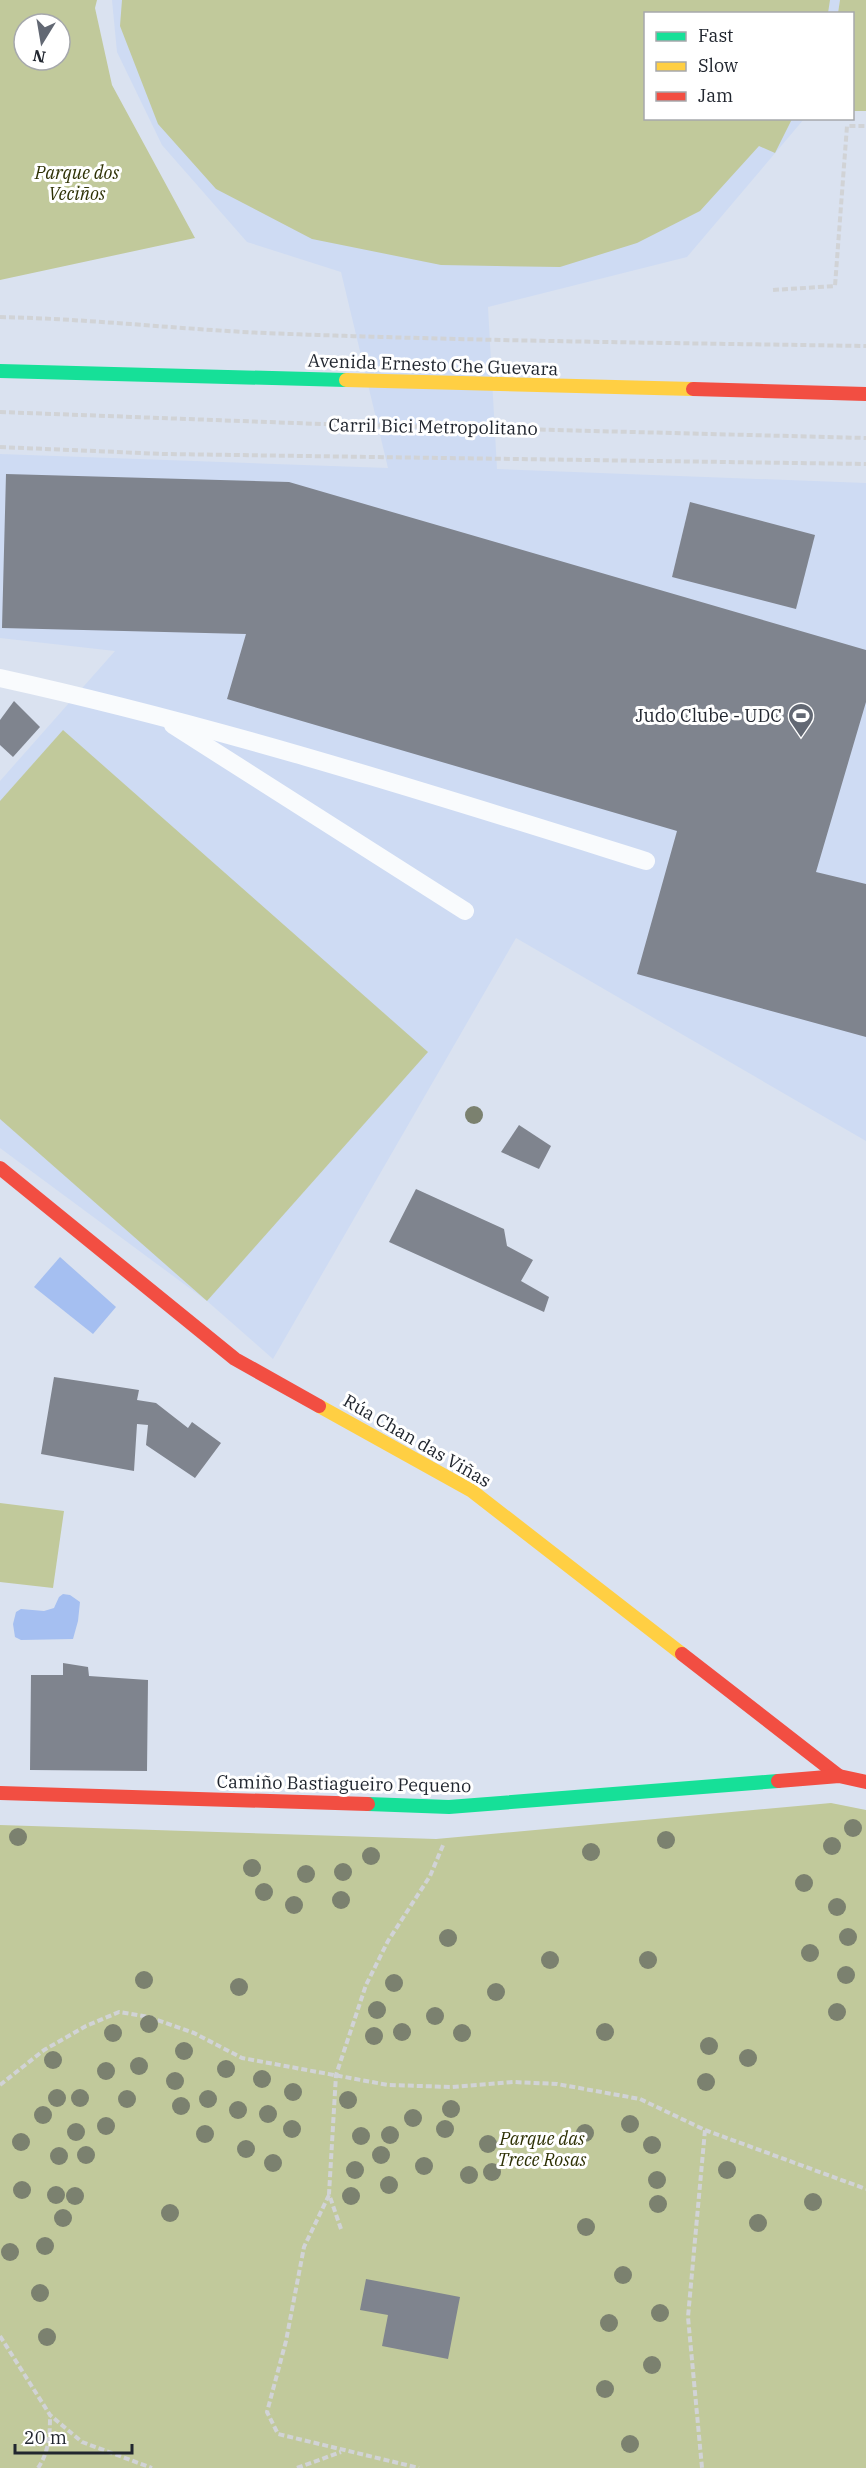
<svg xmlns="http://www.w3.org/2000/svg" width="866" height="2468" font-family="'IBM Plex Serif',serif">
<rect width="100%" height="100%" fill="#dae2f0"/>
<polygon fill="#cedbf3" points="112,0 840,0 838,13 646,14 646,118 804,119 687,257 488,307 497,469 866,483 866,1141 516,938 273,1359 207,1301 0,1148 0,781 115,651 0,638 0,454 388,468 341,272 247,242 162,145 117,52"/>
<g fill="#c1c99b" fill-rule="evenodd">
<path d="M 0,0 L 97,0 L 95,8 L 112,85 L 195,238 L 0,280 ZM 24,24 L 60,24 L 60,60 L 24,60 Z"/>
<polygon points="122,0 830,0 828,13 646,14 646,118 792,119 775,153 759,146 700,211 637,243 560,267 441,265 312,239 216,189 158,124 120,26"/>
<polygon points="840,0 866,0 866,111 853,111 852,14 838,13"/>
<polygon points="63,730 428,1052 207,1301 0,1119 0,801"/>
<polygon points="0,1503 64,1511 53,1588 0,1582"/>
<polygon points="831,1803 866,1810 866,2468 0,2468 0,1825 436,1839"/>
</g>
<g fill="#a5bff1">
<polygon points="60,1257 116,1307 93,1334 34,1287"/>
<polygon points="63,1594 70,1595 80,1602 78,1621 73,1639 21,1640 15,1637 13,1624 16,1612 21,1609 44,1611 54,1608 59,1597"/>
</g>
<g fill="#7f848e">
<polygon points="6,474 289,482 866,650 866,702 816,872 866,884 866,1037 637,974 677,831 227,699 246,634 2,628"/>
<polygon points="690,502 815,535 796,609 672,577"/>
<polygon points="14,701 40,727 13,757 0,745 0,720"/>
<polygon points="519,1125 551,1146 539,1169 501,1152"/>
<polygon points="416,1189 504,1229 507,1246 533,1260 521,1281 549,1297 544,1312 389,1242"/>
<polygon points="54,1377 139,1390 137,1400 156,1403 188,1428 192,1422 221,1443 195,1478 146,1445 148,1425 137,1424 134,1471 41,1454"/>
<polygon points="63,1663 88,1667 89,1676 148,1680 147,1771 30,1770 31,1675 63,1675"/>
<polygon points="366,2279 460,2297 448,2359 382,2346 388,2315 360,2310"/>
</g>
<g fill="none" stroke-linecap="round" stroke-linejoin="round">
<g stroke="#d1d3d6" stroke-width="4" stroke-dasharray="6 3" stroke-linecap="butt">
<polyline points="773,290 835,286 847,126 866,126"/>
<path d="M 0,317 C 97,319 193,331 290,334 C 482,341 674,343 866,346"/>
<polyline points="0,412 321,424 866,438"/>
<polyline points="0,447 164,454 866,464"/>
<polyline points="0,2085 44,2050 86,2026 119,2012 149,2017 194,2033 242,2058 388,2085 452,2087 513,2082 557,2084 640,2099 705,2130 688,2317 702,2468"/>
<polyline points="705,2130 866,2189"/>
<polyline points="329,2195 304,2247 286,2341 267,2412 278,2434 419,2468"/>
<polyline points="341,2229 329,2194 336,2075 366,1985 388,1941 430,1876 444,1843"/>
<polyline points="0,2336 50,2415 82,2442 152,2468"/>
<path d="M 38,2468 C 49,2452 50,2434 50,2416"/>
<polyline points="297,2468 341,2452"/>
</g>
<g stroke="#f9fbfd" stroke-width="18">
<path d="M 0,678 C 219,726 432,794 646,861"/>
<polyline points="173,725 465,911"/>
</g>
<g stroke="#16e098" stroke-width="14">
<polyline points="0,371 346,380"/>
<polyline points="368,1804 449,1807 778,1781"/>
</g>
<g stroke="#ffcf43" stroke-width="14">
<polyline points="346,380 693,389"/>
<polyline points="319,1406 472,1491 682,1654"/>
</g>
<g stroke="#f24e42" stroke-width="14">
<polyline points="693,389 866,394"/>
<polyline points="0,1168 235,1359 319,1406"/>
<polyline points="682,1654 839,1776"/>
<polyline points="778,1781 839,1776 866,1782"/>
<polyline points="0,1793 368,1804"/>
</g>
</g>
<g fill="#7b816f">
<circle cx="474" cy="1115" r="9"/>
<circle cx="853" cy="1828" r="9"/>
<circle cx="18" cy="1837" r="9"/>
<circle cx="666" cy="1840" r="9"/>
<circle cx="832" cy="1846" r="9"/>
<circle cx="591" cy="1852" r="9"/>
<circle cx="371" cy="1856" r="9"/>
<circle cx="252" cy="1868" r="9"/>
<circle cx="343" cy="1872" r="9"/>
<circle cx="306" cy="1874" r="9"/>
<circle cx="804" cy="1883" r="9"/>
<circle cx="264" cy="1892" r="9"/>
<circle cx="341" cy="1900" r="9"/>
<circle cx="294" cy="1905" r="9"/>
<circle cx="837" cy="1907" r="9"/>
<circle cx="848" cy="1937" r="9"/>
<circle cx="448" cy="1938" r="9"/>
<circle cx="810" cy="1953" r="9"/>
<circle cx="550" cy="1960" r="9"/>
<circle cx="648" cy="1960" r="9"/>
<circle cx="846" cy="1975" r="9"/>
<circle cx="144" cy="1980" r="9"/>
<circle cx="394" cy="1983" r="9"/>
<circle cx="239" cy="1987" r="9"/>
<circle cx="496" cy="1992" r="9"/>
<circle cx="377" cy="2010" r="9"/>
<circle cx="837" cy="2012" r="9"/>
<circle cx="435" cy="2016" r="9"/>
<circle cx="149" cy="2024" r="9"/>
<circle cx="402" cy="2032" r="9"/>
<circle cx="605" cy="2032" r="9"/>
<circle cx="113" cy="2033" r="9"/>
<circle cx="462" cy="2033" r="9"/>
<circle cx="374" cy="2036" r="9"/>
<circle cx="709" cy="2046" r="9"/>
<circle cx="184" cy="2051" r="9"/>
<circle cx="748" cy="2058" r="9"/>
<circle cx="53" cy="2060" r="9"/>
<circle cx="139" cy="2066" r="9"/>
<circle cx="226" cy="2069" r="9"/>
<circle cx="106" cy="2071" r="9"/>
<circle cx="262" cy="2079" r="9"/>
<circle cx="175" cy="2081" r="9"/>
<circle cx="706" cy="2082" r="9"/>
<circle cx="293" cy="2092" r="9"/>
<circle cx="57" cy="2098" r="9"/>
<circle cx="80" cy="2098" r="9"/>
<circle cx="127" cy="2099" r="9"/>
<circle cx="208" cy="2099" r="9"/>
<circle cx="348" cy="2100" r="9"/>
<circle cx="181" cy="2106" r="9"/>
<circle cx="451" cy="2109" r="9"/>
<circle cx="238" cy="2110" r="9"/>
<circle cx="268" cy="2114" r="9"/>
<circle cx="43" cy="2115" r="9"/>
<circle cx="413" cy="2118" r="9"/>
<circle cx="630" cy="2124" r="9"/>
<circle cx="106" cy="2126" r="9"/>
<circle cx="292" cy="2129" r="9"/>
<circle cx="445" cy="2129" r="9"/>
<circle cx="76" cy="2132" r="9"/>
<circle cx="585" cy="2133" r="9"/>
<circle cx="205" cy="2134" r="9"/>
<circle cx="390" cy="2135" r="9"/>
<circle cx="361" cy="2136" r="9"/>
<circle cx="21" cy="2142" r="9"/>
<circle cx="488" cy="2144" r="9"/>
<circle cx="652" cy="2145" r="9"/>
<circle cx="246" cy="2149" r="9"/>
<circle cx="86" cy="2155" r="9"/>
<circle cx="381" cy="2155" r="9"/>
<circle cx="59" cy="2156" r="9"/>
<circle cx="273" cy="2163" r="9"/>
<circle cx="424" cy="2166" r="9"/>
<circle cx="355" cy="2170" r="9"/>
<circle cx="727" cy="2170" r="9"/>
<circle cx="492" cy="2172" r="9"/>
<circle cx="469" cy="2175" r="9"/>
<circle cx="657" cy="2180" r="9"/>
<circle cx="389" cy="2185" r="9"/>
<circle cx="22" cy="2190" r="9"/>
<circle cx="56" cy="2195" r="9"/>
<circle cx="75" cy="2196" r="9"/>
<circle cx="351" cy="2196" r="9"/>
<circle cx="813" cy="2202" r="9"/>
<circle cx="658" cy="2204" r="9"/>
<circle cx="170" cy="2213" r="9"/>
<circle cx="63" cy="2218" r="9"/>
<circle cx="758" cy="2223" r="9"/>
<circle cx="586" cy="2227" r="9"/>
<circle cx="45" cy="2246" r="9"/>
<circle cx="10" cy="2252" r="9"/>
<circle cx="623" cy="2275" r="9"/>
<circle cx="40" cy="2293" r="9"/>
<circle cx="660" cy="2313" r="9"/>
<circle cx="609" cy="2323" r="9"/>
<circle cx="47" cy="2337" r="9"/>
<circle cx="652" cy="2365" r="9"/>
<circle cx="605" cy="2389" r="9"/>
<circle cx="630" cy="2444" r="9"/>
</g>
<defs>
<symbol id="stadium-pin" viewBox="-11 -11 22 30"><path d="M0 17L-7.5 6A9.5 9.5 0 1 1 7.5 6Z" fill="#626873" stroke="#fff"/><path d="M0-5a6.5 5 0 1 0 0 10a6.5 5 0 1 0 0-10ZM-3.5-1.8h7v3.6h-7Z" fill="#fff"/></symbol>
</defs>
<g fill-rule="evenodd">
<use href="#stadium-pin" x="786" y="701" width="30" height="40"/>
</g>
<g text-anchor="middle" stroke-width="6" stroke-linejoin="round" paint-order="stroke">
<g font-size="18" font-style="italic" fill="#2e3105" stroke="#fff">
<text x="77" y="179">Parque dos<tspan x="77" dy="21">Veciños</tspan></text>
<text x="542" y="2145">Parque das<tspan x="542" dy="21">Trece Rosas</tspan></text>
</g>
<g font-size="18" fill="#21262f" stroke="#fff">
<text transform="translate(433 365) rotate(2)" y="6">Avenida Ernesto Che Guevara</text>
<text transform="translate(433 427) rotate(1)" y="6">Carril Bici Metropolitano</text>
<text transform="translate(417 1441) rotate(30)" y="6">Rúa Chan das Viñas</text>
<text transform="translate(344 1784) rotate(1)" y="6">Camiño Bastiagueiro Pequeno</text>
</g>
<g font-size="18" fill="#21262f" stroke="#fff" text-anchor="end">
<text x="782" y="722">Judo Clube - UDC</text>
</g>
</g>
<rect x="644" y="12" width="210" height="108" fill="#ffffff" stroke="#a6a8ac" stroke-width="1.5"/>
<rect x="656" y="32" width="30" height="9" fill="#16e098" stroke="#a6a8ac" stroke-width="1.5"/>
<text x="698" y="42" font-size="18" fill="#21262f">Fast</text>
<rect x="656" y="62" width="30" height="9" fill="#ffcf43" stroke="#a6a8ac" stroke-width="1.5"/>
<text x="698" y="72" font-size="18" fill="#21262f">Slow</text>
<rect x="656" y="92" width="30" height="9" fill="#f24e42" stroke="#a6a8ac" stroke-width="1.5"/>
<text x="698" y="102" font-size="18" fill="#21262f">Jam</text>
<g transform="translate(42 42) rotate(191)"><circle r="28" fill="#ffffff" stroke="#a6a8ac" stroke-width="1.5"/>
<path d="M0-4.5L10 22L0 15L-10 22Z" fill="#626873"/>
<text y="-9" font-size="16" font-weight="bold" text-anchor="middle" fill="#21262f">N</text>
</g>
<path d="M15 2444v9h117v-9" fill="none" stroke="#21262f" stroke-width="3"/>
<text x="24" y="2444" font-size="18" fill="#21262f" stroke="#ffffff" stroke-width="4.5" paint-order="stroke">20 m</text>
</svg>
